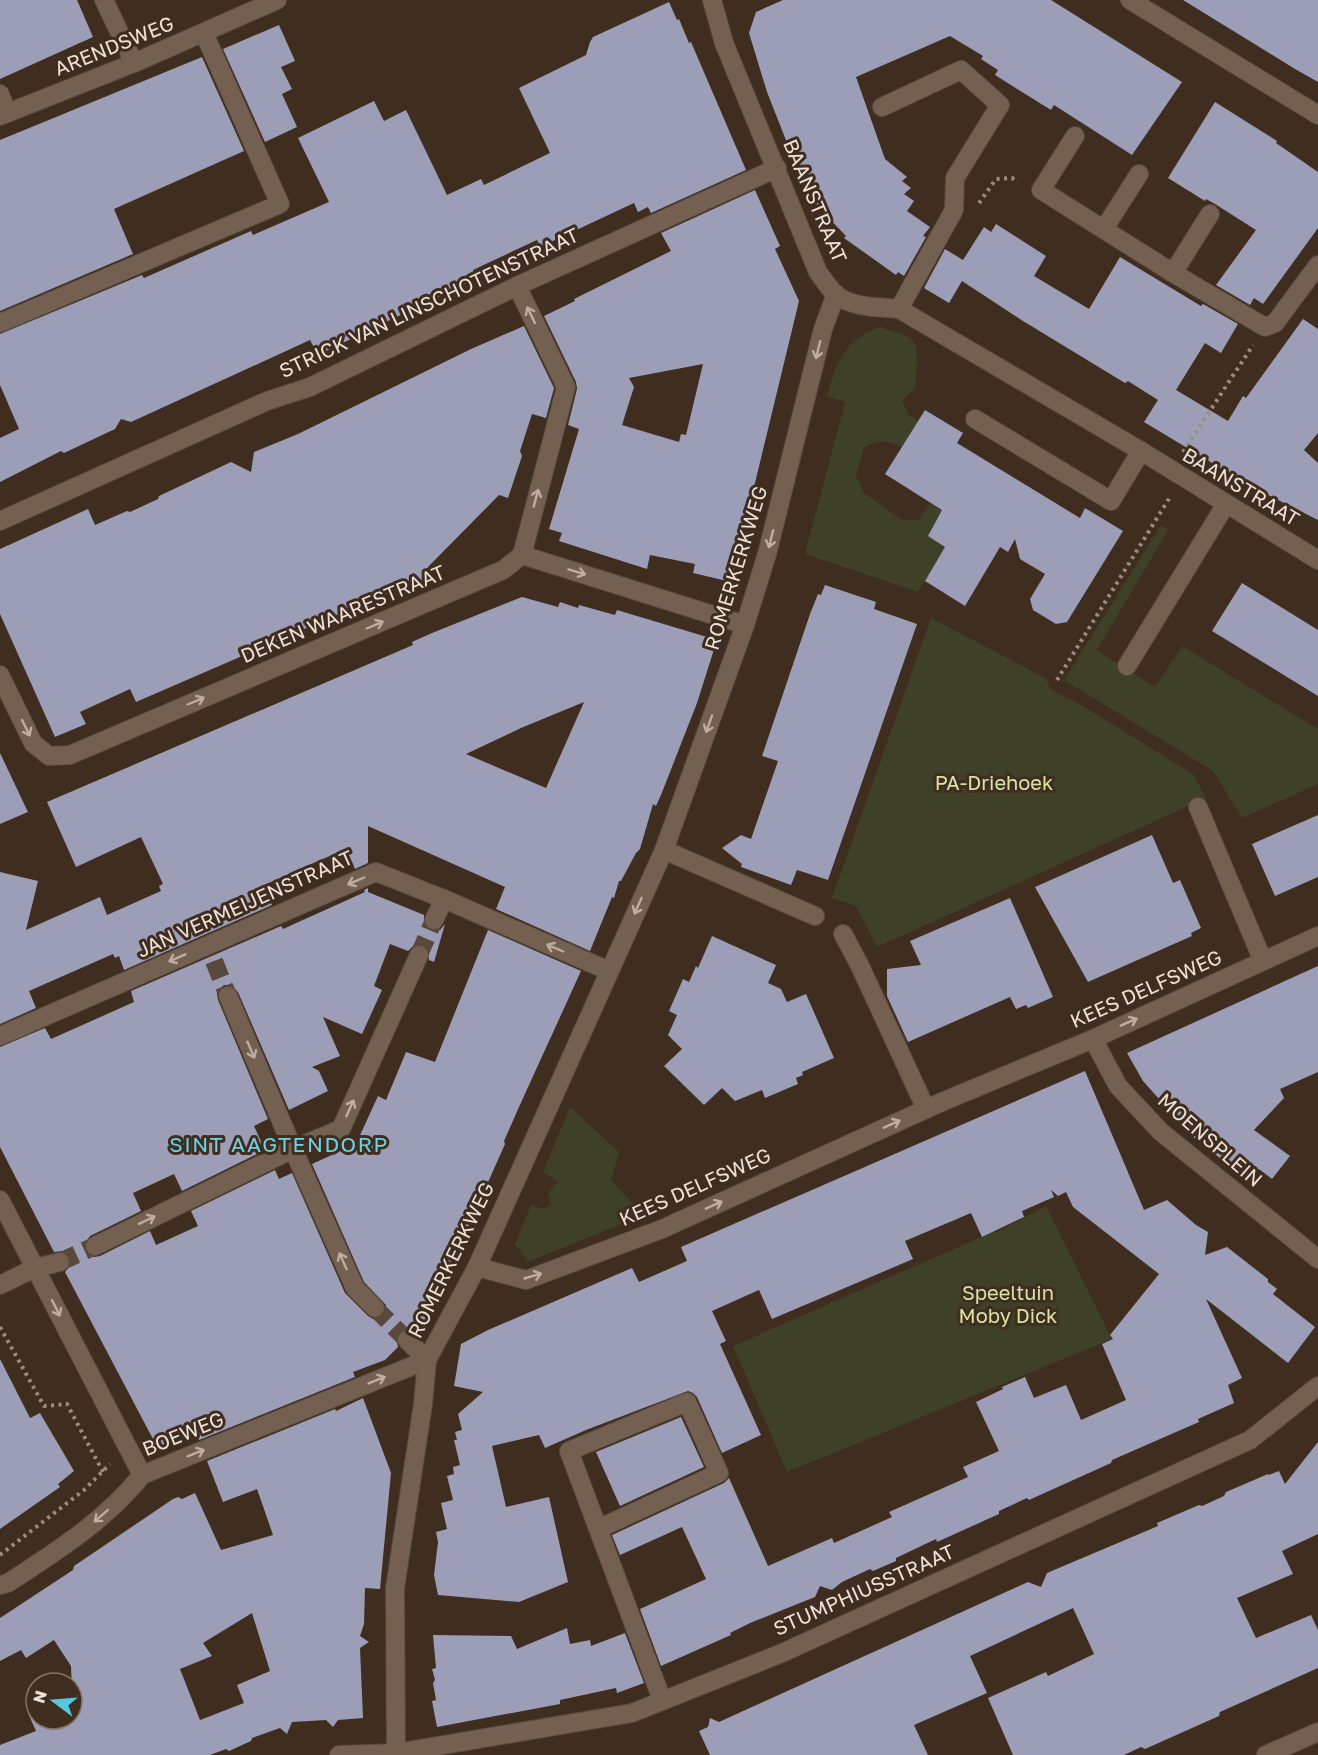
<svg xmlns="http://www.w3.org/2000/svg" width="1318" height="1755" font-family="'Golos Text',sans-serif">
<rect width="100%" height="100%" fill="#3f2d1f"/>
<g fill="#3e4127">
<path d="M 880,327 L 909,337 L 916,345 L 917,365 L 915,388 L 902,401 L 908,414 L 918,421 L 902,447 C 887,440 879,439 864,448 L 856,475 L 863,492 L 902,520 L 918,520 L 934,497 L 947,505 L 935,522 L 936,524 L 928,536 L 952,551 L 936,562 L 918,592 L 805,554 L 845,402 L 827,396 C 836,362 845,339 880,327 Z"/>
<polygon points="1161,525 1168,530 1097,650 1155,687 1182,646 1318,729 1318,784 1242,818 1213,771 1064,680"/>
<polygon points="931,618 1047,679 1050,689 1078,703 1193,774 1206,798 877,947 856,906 832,898"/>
<polygon points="570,1107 619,1152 611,1180 643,1215 528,1262 515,1244 531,1205 543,1209 551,1205 548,1192 558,1182 543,1172"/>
<polygon points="1046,1206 1112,1339 787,1472 733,1346 988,1234 999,1231"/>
</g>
<g fill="#9c9db6" fill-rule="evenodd">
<polygon points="0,0 77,0 93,37 0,79"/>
<polygon points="783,0 1051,0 1182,82 1132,155 1054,105 1051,110 995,75 998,70 981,59 983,56 950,36 856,77 885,159 907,177 902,181 911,188 904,194 914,201 907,211 930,227 923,236 926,237 904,276 898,272 896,275 844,238 846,236 818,207 789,148 767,92 749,33 756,12"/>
<polygon points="1183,0 1318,0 1318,82 1295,69"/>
<polygon points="669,2 677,20 679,19 689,43 691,42 746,170 651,213 648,207 638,212 634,203 540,247 537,240 473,270 477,278 318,355 310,340 131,422 121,419 115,429 64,453 61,451 0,482 0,438 19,429 0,385 0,334 142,275 144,278 251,231 253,235 329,202 298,138 374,101 384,121 406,110 447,195 481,179 484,185 550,153 519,88 586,55 590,42 593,37"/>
<polygon points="279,25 295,61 281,67 292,89 282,94 297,127 265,142 223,49"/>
<polygon points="202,57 244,151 114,209 133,254 0,311 0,140"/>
<polygon points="1215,102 1277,141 1276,143 1318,172 1318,228 1263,304 1254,298 1250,305 1216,285 1256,230 1215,204 1206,199 1205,201 1168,178"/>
<path d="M 755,190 L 780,246 L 775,249 L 799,301 L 731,582 L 693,573 L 695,564 L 650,555 L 647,569 L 559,541 L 562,533 L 549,529 L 579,429 L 568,425 L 577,389 L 576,382 L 544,316 L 575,301 L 574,299 L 671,251 L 661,233 ZM 703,364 L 686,435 L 681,434 L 679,442 L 622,425 L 634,387 L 629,378 Z"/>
<polygon points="996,224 1046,256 1034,276 1089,309 1120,257 1201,306 1203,304 1238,324 1221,353 1205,343 1176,390 1228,421 1243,396 1246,398 1303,319 1318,329 1318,433 1304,450 1318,463 1318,520 1252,487 1144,422 1158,400 1128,381 1125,383 1023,321 962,281 949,303 924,288 945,249 963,260 984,227 991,232"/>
<polygon points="524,326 554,388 546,418 532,414 520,451 522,456 508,498 499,495 428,567 433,576 409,587 408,584 136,702 130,689 80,712 86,724 55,737 0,614 0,549 88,509 95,525 127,511 130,512 158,499 159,496 231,462 251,472 254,452 298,434 471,349"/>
<polygon points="925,410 963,433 957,443 1080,518 1085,508 1123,531 1067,622 1056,624 1033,610 1030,599 1045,574 1020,559 1015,539 1008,552 1000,547 965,606 925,581 945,547 928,536 942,510 885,474"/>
<polygon points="1242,583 1318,630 1318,696 1212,631"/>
<polygon points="825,585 876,602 874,609 917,624 828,880 797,870 791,885 741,867 742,864 722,848 741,835 751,839 778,761 762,756 810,614 818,594 821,595"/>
<path d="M 522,597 L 558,607 L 560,602 L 578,608 L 579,605 L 615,615 L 617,610 L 717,640 L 697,703 L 661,795 L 656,806 L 653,804 L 640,849 L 636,853 L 621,881 L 619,881 L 614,898 L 612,897 L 590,951 L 496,909 L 505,887 L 368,826 L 368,863 L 355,869 L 346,849 L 304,867 L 262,886 L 272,905 L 124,970 L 119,956 L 115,958 L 113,954 L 29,991 L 36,1008 L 0,1024 L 0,872 L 38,881 L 26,930 L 100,897 L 107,915 L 161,891 L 159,886 L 163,884 L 141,837 L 76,867 L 47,802 L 413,645 L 412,642 L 432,633 ZM 584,702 L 546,788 L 466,754 L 521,728 Z"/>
<polygon points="0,753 28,812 0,824"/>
<polygon points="1318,815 1318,877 1275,896 1252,844"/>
<polygon points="1152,835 1173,883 1180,880 1201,928 1191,933 1192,936 1088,982 1035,887"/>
<polygon points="368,888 368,892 424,915 424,926 430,930 440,930 445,924 434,962 429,960 428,949 423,945 413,946 408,951 390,944 374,986 382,990 362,1034 323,1017 340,1056 312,1067 319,1071 328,1091 289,1110 238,992 230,985 224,985 219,989 217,994 218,1000 268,1119 254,1126 265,1150 182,1191 174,1174 133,1193 141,1211 90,1236 84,1245 85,1250 88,1255 94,1257 100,1256 150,1231 156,1245 198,1226 191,1211 275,1170 279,1179 292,1173 345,1293 368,1316 373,1319 382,1316 386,1310 386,1305 364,1282 312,1164 356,1144 378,1096 386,1100 406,1052 435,1062 488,930 581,971 519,1107 504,1141 505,1144 427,1320 415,1332 409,1329 400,1332 396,1338 398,1347 385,1360 353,1372 355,1377 199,1440 196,1432 163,1445 154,1441 65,1272 71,1265 69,1255 63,1251 54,1252 0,1147 0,1047 45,1028 51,1039 134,1002 131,991 281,926 283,929 365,892 364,890"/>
<polygon points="1010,898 1053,997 1028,1008 1026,1005 1016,1009 1010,997 908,1042 887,996 887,969 921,965 910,941"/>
<polygon points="712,936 776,965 768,983 781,989 787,1002 806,994 834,1058 802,1072 803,1075 796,1078 798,1084 765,1098 762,1090 735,1101 722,1088 704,1105 664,1066 682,1049 668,1035 677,1015 669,1011 683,979 689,982 696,966 698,968"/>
<polygon points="1318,966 1318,1072 1280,1089 1284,1098 1254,1130 1290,1156 1272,1179 1259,1169 1249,1181 1192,1136 1143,1081 1127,1053"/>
<polygon points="1085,1071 1144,1210 1167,1200 1196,1225 1208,1232 1205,1255 1227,1247 1268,1279 1268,1282 1277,1289 1273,1294 1315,1327 1288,1363 1206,1299 1242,1378 1228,1385 1234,1403 1198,1419 1199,1422 1112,1460 1111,1463 1029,1500 1027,1498 999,1511 999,1514 937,1542 936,1539 896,1558 896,1561 873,1571 870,1569 842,1582 832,1590 820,1586 815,1597 750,1623 730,1633 731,1635 661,1666 640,1609 706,1579 682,1527 620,1555 612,1535 724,1483 729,1478 768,1566 832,1538 834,1543 892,1517 889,1512 968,1477 963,1467 999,1451 976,1402 1003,1389 1002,1387 1025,1377 1034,1398 1066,1385 1081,1420 1126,1400 1102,1344 1113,1339 1110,1335 1159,1274 1073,1207 1066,1192 1058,1196 1051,1190 1054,1197 1022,1211 1024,1217 982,1237 971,1213 905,1241 913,1259 772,1319 759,1290 712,1311 726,1341 720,1344 761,1435 722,1453 697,1397 693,1393 688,1391 586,1430 545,1448 539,1435 492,1446 506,1507 549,1497 568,1582 519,1602 438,1595 434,1575 438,1542 436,1532 447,1529 441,1503 453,1500 447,1476 454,1474 453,1467 460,1465 454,1440 457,1440 455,1432 462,1430 458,1414 483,1392 454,1386 461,1344 488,1330 632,1268 639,1282 687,1261 681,1247"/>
<polygon points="0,1359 30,1418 40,1413 74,1471 58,1484 60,1487 0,1529"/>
<path d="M 363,1398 L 391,1473 L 380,1589 L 365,1588 L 364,1624 L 360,1636 L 369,1642 L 360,1648 L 363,1718 L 338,1720 L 333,1727 L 326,1720 L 292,1722 L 287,1734 L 280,1728 L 252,1738 L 251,1741 L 229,1751 L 226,1749 L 210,1755 L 0,1755 L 0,1745 L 36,1731 L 28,1713 L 36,1710 L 36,1719 L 72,1719 L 72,1695 L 71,1666 L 54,1640 L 26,1658 L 21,1650 L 0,1661 L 0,1618 L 73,1570 L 74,1566 L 173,1499 L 178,1497 L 182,1499 L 195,1493 L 221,1550 L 273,1535 L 257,1489 L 223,1502 L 207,1461 L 335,1409 L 336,1411 ZM 252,1613 L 270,1671 L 237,1685 L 244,1703 L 200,1720 L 180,1669 L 212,1656 L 203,1643 Z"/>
<polygon points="681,1417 704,1467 620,1506 596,1452"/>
<polygon points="1318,1442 1318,1534 1282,1551 1293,1574 1237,1598 1256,1638 1311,1615 1318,1630 1318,1668 1220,1712 1219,1716 1145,1749 1141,1747 1124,1755 1013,1755 988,1698 1046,1672 1048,1676 1094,1654 1073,1608 970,1656 987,1693 914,1725 928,1755 710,1755 699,1731 708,1727 710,1718 719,1722 1028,1582 1041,1587 1047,1573 1158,1526 1157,1523 1199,1505 1202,1506 1224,1496 1226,1492 1268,1474 1269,1475 1279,1471 1285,1484"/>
<polygon points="567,1628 570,1644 590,1640 591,1646 625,1633 644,1683 617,1693 616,1688 560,1700 560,1704 437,1727 432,1701 436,1700 433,1683 435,1680 432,1669 436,1668 433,1635 511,1636 517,1649"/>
</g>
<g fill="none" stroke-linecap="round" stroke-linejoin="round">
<g stroke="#59483b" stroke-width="18" stroke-dasharray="18 9" stroke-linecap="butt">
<polyline points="419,955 434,920"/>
<polyline points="214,961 228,996"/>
<polyline points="60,1262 95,1246"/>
<polyline points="375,1308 407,1340"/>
</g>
<defs>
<g id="minor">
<polyline points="104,0 134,63"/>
<path d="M 712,0 L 724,43 L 818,272 C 823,279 829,288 835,294 C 851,308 879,307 899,309 L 1141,451 L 1318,560"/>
<polyline points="1130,0 1318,115"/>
<polyline points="0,94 7,113"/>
<polyline points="882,107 961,70 1000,105 955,178 954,210 899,309"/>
<polyline points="0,116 134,63 277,0"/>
<polyline points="1075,136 1041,190 1173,273 1265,327 1275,323 1318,265"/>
<polyline points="1104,229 1139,174"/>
<polyline points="1173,273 1210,214"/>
<polyline points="517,286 566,387 522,555"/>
<polyline points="0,323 280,204 204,33"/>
<polyline points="975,419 1111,501 1141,451"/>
<polyline points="0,521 267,401 310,387 517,286 777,168"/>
<polyline points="522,555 745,625"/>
<polyline points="1127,666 1226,504"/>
<polyline points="0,675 33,743 49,756 70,755 503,570 522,555"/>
<polyline points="1198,807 1263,961"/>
<polyline points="664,850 815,916"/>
<polyline points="434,920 444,899"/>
<polyline points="843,934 860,966 926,1109"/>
<polyline points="228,996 293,1149 355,1288 375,1308"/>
<polyline points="0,1036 376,872 444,899 609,971"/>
<polyline points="1093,1039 1118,1086 1161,1132 1318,1259"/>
<polyline points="0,1200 142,1475"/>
<polyline points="95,1246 293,1149 341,1129 419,955"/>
<polyline points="477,1267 526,1280 662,1229 944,1101 1093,1039 1318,936"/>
<polyline points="0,1285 35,1268 60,1262"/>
<polyline points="407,1340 427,1360"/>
<polyline points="598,1529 719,1473 687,1402 569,1451 662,1700"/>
<path d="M 0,1585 L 8,1583 C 57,1551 105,1521 142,1475 L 427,1360"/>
<polyline points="339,1755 396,1753 632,1713 782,1653 1250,1440 1318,1386"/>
<polyline points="396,1755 395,1588 423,1404 427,1360 477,1267 664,850 745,625 767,554 823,329 836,294"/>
<polyline points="1266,1755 1318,1732"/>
</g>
</defs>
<use href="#minor" stroke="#594a3d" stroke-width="20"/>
<g stroke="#9c8d82" stroke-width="4" stroke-dasharray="3 4.5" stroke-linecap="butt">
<polyline points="979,203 996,179 1012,178 1018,182"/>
<polyline points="1183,452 1253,345"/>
<polyline points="1057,680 1170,497"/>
<polyline points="0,1327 44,1406 67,1404 103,1472"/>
<polyline points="0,1555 84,1490 110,1464"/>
</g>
<use href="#minor" stroke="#746051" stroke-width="18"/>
</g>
<defs><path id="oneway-shaft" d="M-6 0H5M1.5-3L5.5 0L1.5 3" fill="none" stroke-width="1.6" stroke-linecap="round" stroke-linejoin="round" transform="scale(1.5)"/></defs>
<g stroke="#bdada2">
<use href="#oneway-shaft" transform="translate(531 315) rotate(-116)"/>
<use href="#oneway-shaft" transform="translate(818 350) rotate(104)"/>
<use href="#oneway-shaft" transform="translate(536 498) rotate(-75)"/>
<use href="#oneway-shaft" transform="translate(771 539) rotate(104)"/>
<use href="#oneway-shaft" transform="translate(577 572) rotate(17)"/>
<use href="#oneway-shaft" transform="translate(375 625) rotate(-23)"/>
<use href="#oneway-shaft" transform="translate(196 701) rotate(-23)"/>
<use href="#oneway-shaft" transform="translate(709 724) rotate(110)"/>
<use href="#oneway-shaft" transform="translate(26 728) rotate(64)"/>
<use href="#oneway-shaft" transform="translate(356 881) rotate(157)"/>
<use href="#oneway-shaft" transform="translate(638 906) rotate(114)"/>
<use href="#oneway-shaft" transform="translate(555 948) rotate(-157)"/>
<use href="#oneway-shaft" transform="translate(177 958) rotate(156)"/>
<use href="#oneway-shaft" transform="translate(1129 1022) rotate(-24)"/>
<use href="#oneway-shaft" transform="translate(251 1050) rotate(67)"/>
<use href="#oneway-shaft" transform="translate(350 1108) rotate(-66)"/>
<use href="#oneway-shaft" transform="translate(892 1124) rotate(-24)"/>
<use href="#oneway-shaft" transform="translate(714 1205) rotate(-24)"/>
<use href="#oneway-shaft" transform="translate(147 1220) rotate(-26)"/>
<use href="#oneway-shaft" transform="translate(343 1261) rotate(-114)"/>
<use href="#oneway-shaft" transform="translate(533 1276) rotate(-16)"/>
<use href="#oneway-shaft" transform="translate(56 1308) rotate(63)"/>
<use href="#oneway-shaft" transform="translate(377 1380) rotate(-22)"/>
<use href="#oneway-shaft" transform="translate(196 1453) rotate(-22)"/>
<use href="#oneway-shaft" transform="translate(101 1516) rotate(139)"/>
</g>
<g text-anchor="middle" stroke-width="6" stroke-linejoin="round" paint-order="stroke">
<g font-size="20" fill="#ede1d8" stroke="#3f2d1f">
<text transform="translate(114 46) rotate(-22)" y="7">ARENDSWEG</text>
<text transform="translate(815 201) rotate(67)" y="7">BAANSTRAAT</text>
<text transform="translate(429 303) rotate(-25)" y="7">STRICK VAN LINSCHOTENSTRAAT</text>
<text transform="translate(1241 487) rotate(31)" y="7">BAANSTRAAT</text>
<text transform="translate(736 568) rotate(-73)" y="7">ROMERKERKWEG</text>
<text transform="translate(343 614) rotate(-23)" y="7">DEKEN WAARESTRAAT</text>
<text transform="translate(245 904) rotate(-24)" y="7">JAN VERMEIJENSTRAAT</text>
<text transform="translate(1146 989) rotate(-24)" y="7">KEES DELFSWEG</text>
<text transform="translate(1210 1140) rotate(41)" y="7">MOENSPLEIN</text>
<text transform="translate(695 1187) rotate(-24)" y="7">KEES DELFSWEG</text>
<text transform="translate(451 1260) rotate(-64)" y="7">ROMERKERKWEG</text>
<text transform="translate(183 1434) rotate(-22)" y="7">BOEWEG</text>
<text transform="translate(864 1590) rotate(-24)" y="7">STUMPHIUSSTRAAT</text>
</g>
<g font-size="20" fill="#dae3a6" stroke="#3f2d1f">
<text x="994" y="790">PA-Driehoek</text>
<text x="1008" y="1300">Speeltuin<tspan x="1008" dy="23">Moby Dick</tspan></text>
</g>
<g font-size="21" letter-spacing="1.5" fill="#6cd3e9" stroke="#3f2d1f">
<text x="279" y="1152">SINT AAGTENDORP</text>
</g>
</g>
<g transform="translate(54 1701) rotate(286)"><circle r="28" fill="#3f2d1f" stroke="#857569" stroke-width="1.5"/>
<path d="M0-4.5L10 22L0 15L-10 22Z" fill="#56c9e1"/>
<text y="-9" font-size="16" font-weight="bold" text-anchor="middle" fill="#ede1d8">N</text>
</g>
</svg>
